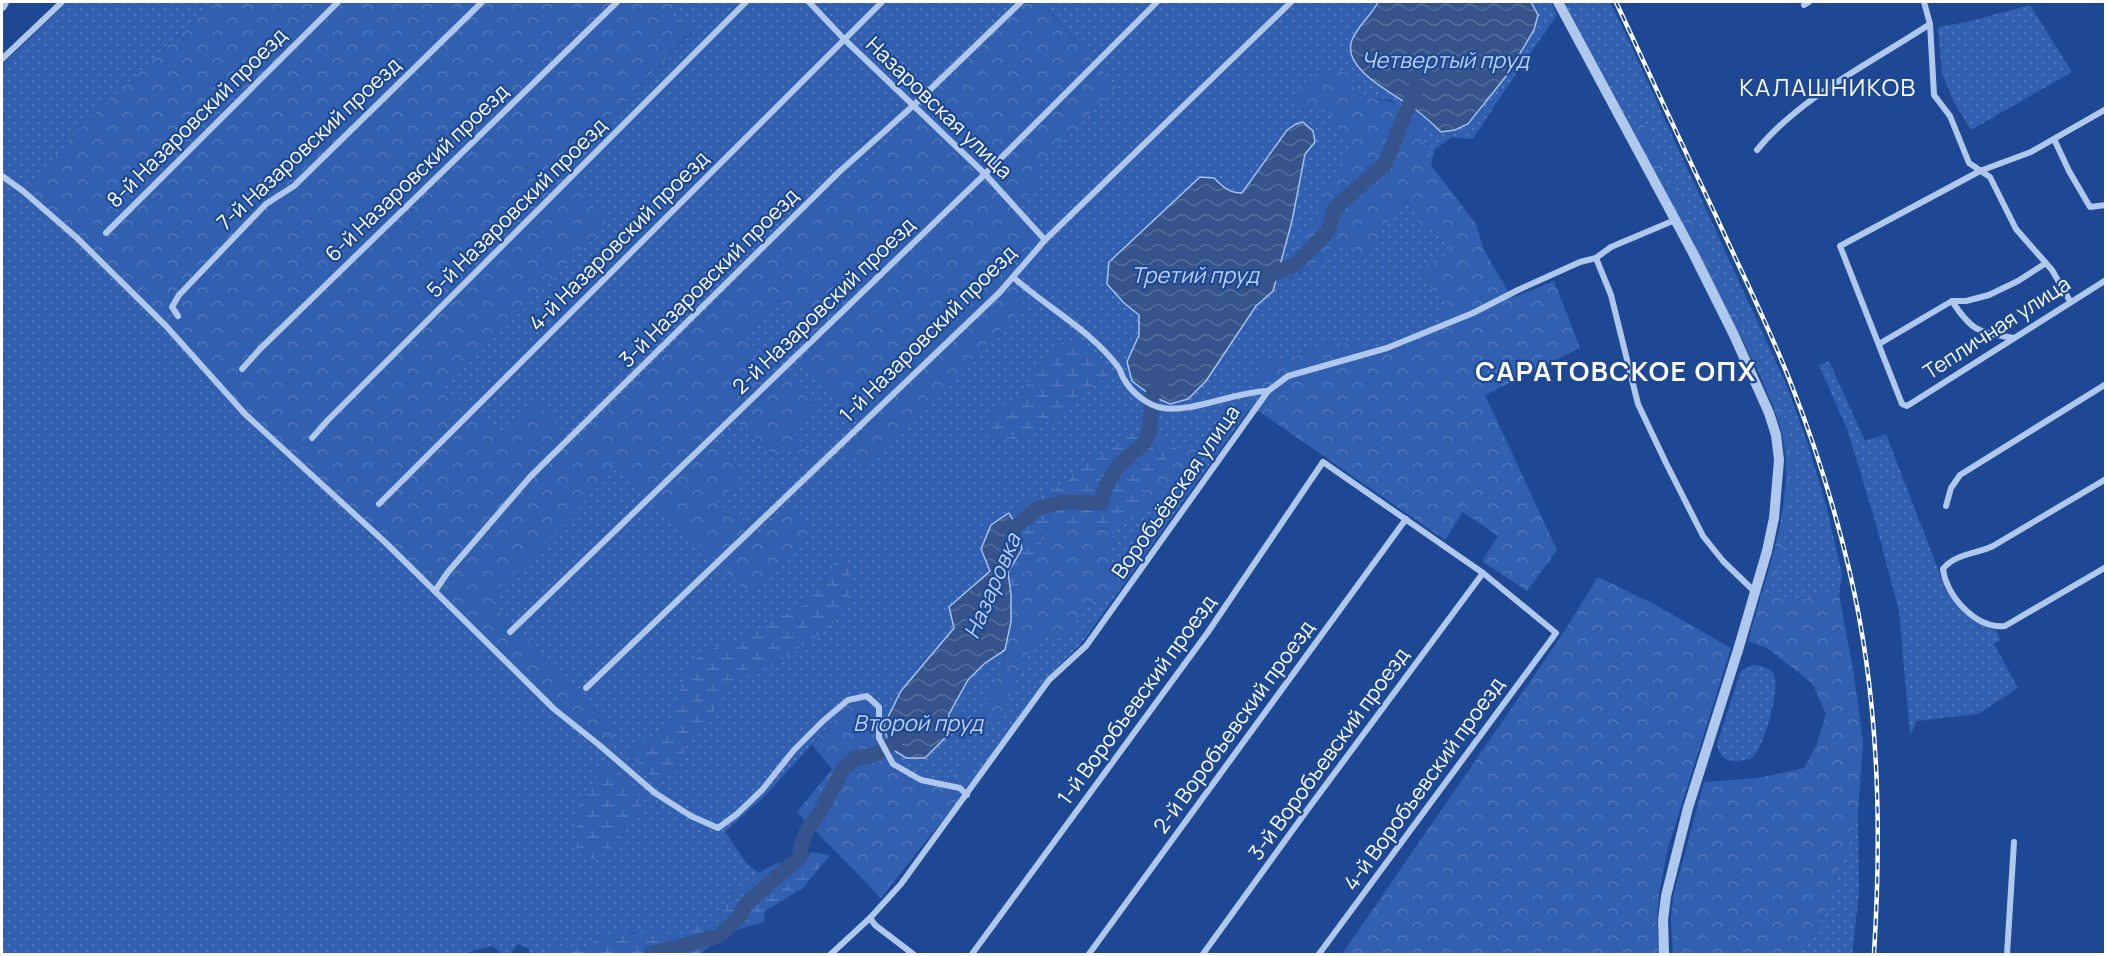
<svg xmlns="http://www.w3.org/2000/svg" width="2107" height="956" font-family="Manrope,sans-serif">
<defs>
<pattern id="grass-dots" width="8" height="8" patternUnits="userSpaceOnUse" patternTransform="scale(1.5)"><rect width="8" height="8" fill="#3260b0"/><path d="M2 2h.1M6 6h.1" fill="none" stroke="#5178bc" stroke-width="1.8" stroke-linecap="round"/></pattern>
<pattern id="forest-crowns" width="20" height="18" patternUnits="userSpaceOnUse" patternTransform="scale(1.5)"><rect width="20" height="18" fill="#3260b0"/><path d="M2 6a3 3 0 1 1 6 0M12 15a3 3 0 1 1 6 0" fill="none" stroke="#5178bc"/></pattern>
<pattern id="wetland-marsh" width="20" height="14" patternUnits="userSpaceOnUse" patternTransform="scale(1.5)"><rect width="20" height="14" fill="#3260b0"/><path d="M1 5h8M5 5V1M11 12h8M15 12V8" fill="none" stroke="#5178bc"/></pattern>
<pattern id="water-waves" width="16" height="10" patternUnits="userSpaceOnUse" patternTransform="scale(1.5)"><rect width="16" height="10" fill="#36548b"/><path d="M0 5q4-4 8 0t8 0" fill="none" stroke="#546e9c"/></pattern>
</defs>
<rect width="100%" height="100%" fill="#1e4893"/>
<g fill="url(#grass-dots)" fill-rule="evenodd">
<path d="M 67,2 L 214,2 L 90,119 L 24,191 L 613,729 L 491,601 L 496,592 L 619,465 L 752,595 L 758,536 L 716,502 L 744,475 L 705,436 L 728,414 L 778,459 L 794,447 L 810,467 L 817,461 L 792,431 L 814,404 L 744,337 L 779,300 L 813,333 L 804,364 L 869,428 L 866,469 L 1013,284 L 1037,244 L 1011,211 L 1040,180 L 1035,168 L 1117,87 L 1048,9 L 1047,2 L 1378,2 L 1351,41 L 1380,86 L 1409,105 L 1442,132 L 1468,125 L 1481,110 L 1538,15 L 1531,2 L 1551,2 L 1557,15 L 1509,84 L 1473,139 L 1452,137 L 1434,150 L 1422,140 L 1422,122 L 1391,100 L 1370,98 L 1356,94 L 1350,73 L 1295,111 L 1323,103 L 1351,152 L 1325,194 L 1314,226 L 1287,258 L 1284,280 C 1310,273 1326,255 1343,237 L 1353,261 L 1365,257 L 1391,216 L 1404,201 L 1420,212 L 1431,229 L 1447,244 L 1447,253 L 1429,287 L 1448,298 L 1442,313 L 1444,331 L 1390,352 L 1371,357 L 1322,343 L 1301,355 L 1260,364 L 1248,411 L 1082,643 L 1047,678 L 961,797 L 971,772 L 970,761 L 961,772 L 919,785 L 888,767 L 875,739 L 874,712 L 865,702 L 849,703 L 766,795 L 725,832 L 747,864 L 759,873 L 731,894 L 719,921 L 697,925 L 678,936 L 650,930 L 600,937 L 584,949 L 564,944 L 551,954 L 530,954 L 529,949 L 518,944 L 510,954 L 503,954 L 492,946 L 472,951 L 467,954 L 2,954 L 2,65 ZM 1287,130 L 1315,142 L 1305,154 L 1292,221 L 1273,291 L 1256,306 L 1237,333 L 1127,362 L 1139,335 L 1139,315 L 1124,303 L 1109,261 L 1131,241 L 1214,178 C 1223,187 1229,193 1242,193 ZM 1066,337 L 1110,375 L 1091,387 L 1049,421 L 1016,439 L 989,418 L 1021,393 L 1040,367 ZM 1126,433 L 1149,434 L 1178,447 L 1193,447 L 1171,509 L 1150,507 L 1139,512 L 1113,533 L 1110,570 L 1105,598 L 1085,605 L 1066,640 L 1043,633 L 1035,640 L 997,722 L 977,732 L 986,711 L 989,689 L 1002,672 L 1005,650 C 973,671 967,681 949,714 L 884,725 L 902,691 L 954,628 L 949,607 L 990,571 L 981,549 L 991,525 L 1019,505 L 1067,483 L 1077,467 L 1107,451 ZM 579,799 L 641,806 L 628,822 L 623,836 L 576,851 Z"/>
<polygon points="684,2 1022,2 879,150 719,300 574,443 535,402 502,434 443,387 606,223 561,168 694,31 668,13"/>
<path d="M 1564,2 L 1610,2 L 1627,37 L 1786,384 L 1808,445 L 1827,509 L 1842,574 L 1839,595 L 1823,595 L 1809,599 L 1761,595 L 1765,582 L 1774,583 C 1785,534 1798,486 1789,435 C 1787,420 1779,405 1774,391 L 1642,120 L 1637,119 L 1634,133 Z"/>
<polygon points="2030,5 2072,72 1971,130 1954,102 1942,74 1938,27 1967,22"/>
<path d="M 1829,361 L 1865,441 L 1886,434 L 1946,590 C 1961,613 1971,622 1997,631 L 2000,640 L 1994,644 L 2018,688 L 1978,714 L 1917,721 L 1910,735 L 1899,611 L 1874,517 L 1847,429 L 1819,365 Z"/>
<path d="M 1752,665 C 1759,666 1769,666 1773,673 C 1782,685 1764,747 1753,757 C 1751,759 1747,759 1744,760 C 1729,764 1720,759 1717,744 L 1740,673 L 1742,670 Z"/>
<polygon points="1858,814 1859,893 1852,954 1794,954 1806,948 1824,915"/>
</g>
<g fill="url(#forest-crowns)">
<polygon points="214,2 684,2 669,13 694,30 561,168 607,223 444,387 501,433 535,402 574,443 719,300 879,150 1022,2 1047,2 1048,10 1117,87 1036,168 1040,180 1011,211 1037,244 1013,283 1024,294 1023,306 866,469 844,449 869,428 803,364 813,333 779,300 744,337 814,404 792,431 818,461 810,468 794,447 778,459 728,414 706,436 744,475 717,502 758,536 788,507 812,531 751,595 619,466 496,592 492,602 613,729 613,742 598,744 554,709 387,544 245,414 166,326 23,191 90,119"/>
<path d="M 1326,70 L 1350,73 L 1356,94 C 1386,104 1397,96 1422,122 L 1422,140 L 1434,150 L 1431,165 L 1476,224 L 1484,250 L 1512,298 L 1554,281 L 1580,348 L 1485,395 L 1557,550 L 1527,591 L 1482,561 L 1498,536 L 1463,512 L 1445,540 L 1260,412 L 1248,411 L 1260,363 L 1301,355 L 1322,343 L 1364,343 L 1371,357 L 1390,352 L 1444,330 L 1442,313 L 1448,298 L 1429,287 L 1422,268 L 1447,253 L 1447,244 L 1431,229 L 1415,229 L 1420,212 L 1405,201 L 1391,216 L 1365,257 L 1353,261 L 1343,237 C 1324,257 1311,271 1284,280 L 1286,258 L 1314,226 L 1325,194 L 1351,152 L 1323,103 L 1295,111 L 1294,104 L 1307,78 Z"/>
<path d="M 1637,118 L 1642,120 L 1774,391 C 1779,405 1787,420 1789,435 C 1798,486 1785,534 1775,583 L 1765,582 C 1777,544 1787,502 1786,462 C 1785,417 1748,350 1727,310 C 1697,251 1665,192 1634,133 Z"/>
<polygon points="1178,447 1193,447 1203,457 1190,492 1171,509 1150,507 1139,512 1147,478"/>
<polygon points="1052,525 1085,525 1113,533 1110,570 1117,585 1105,598 1085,605 1066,640 1043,633 1035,640 997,722 977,733 986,711 989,689 1002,672 1011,622 1011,594 1018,588 1034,555"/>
<polygon points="1598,577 1654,604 1731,648 1668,848 1659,893 1657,921 1659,954 1342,954 1560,638"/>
<polygon points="1761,595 1809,599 1823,595 1839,595 1853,669 1863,742 1858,814 1824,915 1806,948 1794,954 1673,954 1671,919 1673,897 1704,782 1758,778 1804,768 1816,746 1826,714 1812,683 1767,648 1748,641"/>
<polygon points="865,702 874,712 875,739 888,767 919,785 961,772 970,760 971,772 961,797 881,898 797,812 832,769 812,745 849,703"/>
</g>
<g fill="url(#wetland-marsh)">
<polygon points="1066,337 1102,359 1111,374 1091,387 1050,421 1016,439 987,441 989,418 1021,393 1040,367"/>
<polygon points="1126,433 1149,434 1178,447 1147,478 1139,512 1113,533 1085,525 1052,525 1034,555 1018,588 1011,594 1008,572 1022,549 1016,526 1009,513 1019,505 1067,483 1077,467 1107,451"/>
<polygon points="837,559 851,572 847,607 828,629 774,665 731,681 717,707 686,745 677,770 658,784 628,752 673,722 680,685 701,653 729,643 760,628 781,614 797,613 817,590"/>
<path d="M 608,764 L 637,786 L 641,806 C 624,829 621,846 593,859 L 576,851 L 579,799 Z"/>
<polygon points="812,852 830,855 803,888 765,911 764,922 730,932 699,954 551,954 564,944 584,949 600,937 623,929 632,934 650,929 678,936 697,925 719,921 731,894 759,873 777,863 799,864"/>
</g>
<g fill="url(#water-waves)" stroke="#a3c1f0" stroke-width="1.5">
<path d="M 1378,2 L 1531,2 L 1538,15 L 1534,30 L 1507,75 L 1468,124 L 1455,130 L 1441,132 C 1431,122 1421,113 1409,105 C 1391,92 1341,68 1352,40 C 1358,25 1372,15 1378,2 Z"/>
<path d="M 1303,122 L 1313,131 L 1315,142 L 1305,154 L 1292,221 L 1273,291 L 1256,306 L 1206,381 L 1188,399 L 1170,404 L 1152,396 L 1132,381 L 1127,362 L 1139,335 L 1139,315 L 1124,303 L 1107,284 L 1109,262 L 1200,177 L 1214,178 C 1223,187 1229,193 1242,193 L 1287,130 L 1296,124 Z"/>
<polygon points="1009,513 1016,526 1022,549 1008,572 1011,594 1011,622 1005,650 985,663 968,680 949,714 946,737 925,758 906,758 889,747 884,725 901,691 954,628 949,607 990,571 981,549 991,525"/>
</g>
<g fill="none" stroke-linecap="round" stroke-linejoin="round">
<g stroke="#36548b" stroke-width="15">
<polyline points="1259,280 1296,264 1328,231 1335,208 1385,164 1417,86"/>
<polyline points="1010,544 1016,526 1038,508 1063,502 1101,503 1106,485 1119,465 1144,443 1149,434 1152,396 1161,380"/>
<path d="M 650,954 L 719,936 L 740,916 L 746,904 L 801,856 L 800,849 L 807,830 L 819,814 L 843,769 L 856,757 C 879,758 888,748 903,733"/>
</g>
<g stroke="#b0c7ee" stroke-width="6">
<polyline points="809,2 844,39 985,174 1045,240"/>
<polyline points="1924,2 1930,24 1934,95 1950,116 1969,163 1990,177 2016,229 2052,270 2070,301"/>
<polyline points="1804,5 1809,2"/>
<polyline points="2,59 62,2"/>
<polyline points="2106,109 2031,152 1980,171 1840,246 1902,404 1907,406 2106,280"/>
<polyline points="2054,139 2069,171 2090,207 2106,205"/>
<path d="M 1757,150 C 1800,97 1874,61 1930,24"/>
<polyline points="2,176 23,191 77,238 166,326 245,414 387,544 554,709 598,744 655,793 691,816 718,828 737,814 762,790 794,750 823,721 848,700 867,696 879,707 879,738 893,764 921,780 960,788 967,795"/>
<polyline points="106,233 338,2"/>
<polyline points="1596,258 1611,295 1638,404 1666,463 1703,536 1723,561 1755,592"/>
<path d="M 1013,277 C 1045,306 1093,332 1118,367 C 1121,370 1121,375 1124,379 C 1131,392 1148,406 1163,408 C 1192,413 1237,391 1268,391"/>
<path d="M 1952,301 C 1972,332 1979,332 2014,338"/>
<polyline points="178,316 172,307 179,295 266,204 294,186 482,2"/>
<polyline points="1879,344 1952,301 1966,301 1989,295 2018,281 2046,263"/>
<polyline points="242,369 260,349 617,2"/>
<polyline points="312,438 328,420 746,2"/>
<path d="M 2106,479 L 1993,546 C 1977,554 1954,554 1943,569 C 1946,595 1975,629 2005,626 L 2106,567"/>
<polyline points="379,504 882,2"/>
<polyline points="1946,506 1951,488 1960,475 2106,384"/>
<polyline points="435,591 448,572 530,477 839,172 914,105 1021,2"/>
<polyline points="510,632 985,174 1157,2"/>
<polyline points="586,688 1000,292 1045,240 1291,2"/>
<polyline points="870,918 875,925 913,954"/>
<polyline points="831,954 870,918 901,884 1049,680 1086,646 1268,391 1288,376 1387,348 1473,313 1518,290 1580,262 1596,258 1611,247 1675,220"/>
<polyline points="972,954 1208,632 1323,462 1483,573 1556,633 1319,954"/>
<polyline points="1089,954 1406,519"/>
<polyline points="1203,954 1305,813 1483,573"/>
<polyline points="2007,954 2014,842"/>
</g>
<g stroke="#b0c7ee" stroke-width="10">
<polyline points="1558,2 1693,253 1733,333 1769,413 1776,435 1779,460 1774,518 1767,551 1738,650 1688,808 1666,896 1663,920 1664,954"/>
<polyline points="2,6 4,2"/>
</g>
<defs>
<path id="rail" d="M 1616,2 C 1649,73 1682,145 1716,216 C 1741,271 1768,325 1790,381 C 1814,442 1834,505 1849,569 C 1879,695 1882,826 1874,954"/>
</defs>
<use href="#rail" stroke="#fff" stroke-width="4.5"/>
<use href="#rail" stroke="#1e4893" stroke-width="2" stroke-dasharray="7" stroke-linecap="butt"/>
</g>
<g text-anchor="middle" stroke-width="4.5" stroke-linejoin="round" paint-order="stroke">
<g font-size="21" fill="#fff" stroke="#1e4893">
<text transform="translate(939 108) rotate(44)" y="7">Назаровская улица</text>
<text transform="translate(197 118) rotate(-45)" y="7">8-й Назаровский проезд</text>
<text transform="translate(309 144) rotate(-43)" y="7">7-й Назаровский проезд</text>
<text transform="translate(417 173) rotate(-44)" y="7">6-й Назаровский проезд</text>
<text transform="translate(517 208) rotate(-45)" y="7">5-й Назаровский проезд</text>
<text transform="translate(619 241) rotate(-45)" y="7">4-й Назаровский проезд</text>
<text transform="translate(709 278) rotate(-45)" y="7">3-й Назаровский проезд</text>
<text transform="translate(824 306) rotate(-44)" y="7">2-й Назаровский проезд</text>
<text transform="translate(1997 328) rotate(-33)" y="7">Тепличная улица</text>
<text transform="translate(928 334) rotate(-45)" y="7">1-й Назаровский проезд</text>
<text transform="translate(1176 492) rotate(-55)" y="7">Воробьёвская улица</text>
<text transform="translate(1137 700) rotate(-54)" y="7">1-й Воробъевский проезд</text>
<text transform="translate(1234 727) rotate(-54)" y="7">2-й Воробъевский проезд</text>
<text transform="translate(1329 754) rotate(-54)" y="7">3-й Воробъевский проезд</text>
<text transform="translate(1424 784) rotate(-54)" y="7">4-й Воробъевский проезд</text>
</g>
<g font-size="22" font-style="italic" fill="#bcd1f5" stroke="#1e4893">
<text x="1445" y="68">Четвертый пруд</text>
<text x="1195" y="283">Третий пруд</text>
<text transform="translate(992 586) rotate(-67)" y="8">Назаровка</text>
<text x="918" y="731">Второй пруд</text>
</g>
<g font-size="24" letter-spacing="1.5" fill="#fff" stroke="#1e4893">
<text x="1828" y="96">КАЛАШНИКОВ</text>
</g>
<g font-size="27" font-weight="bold" letter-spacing="1.5" fill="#fff" stroke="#1e4893">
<text x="1616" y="381">САРАТОВСКОЕ ОПХ</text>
</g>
</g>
<rect width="2107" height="956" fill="none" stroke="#ffffff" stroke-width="6"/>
</svg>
